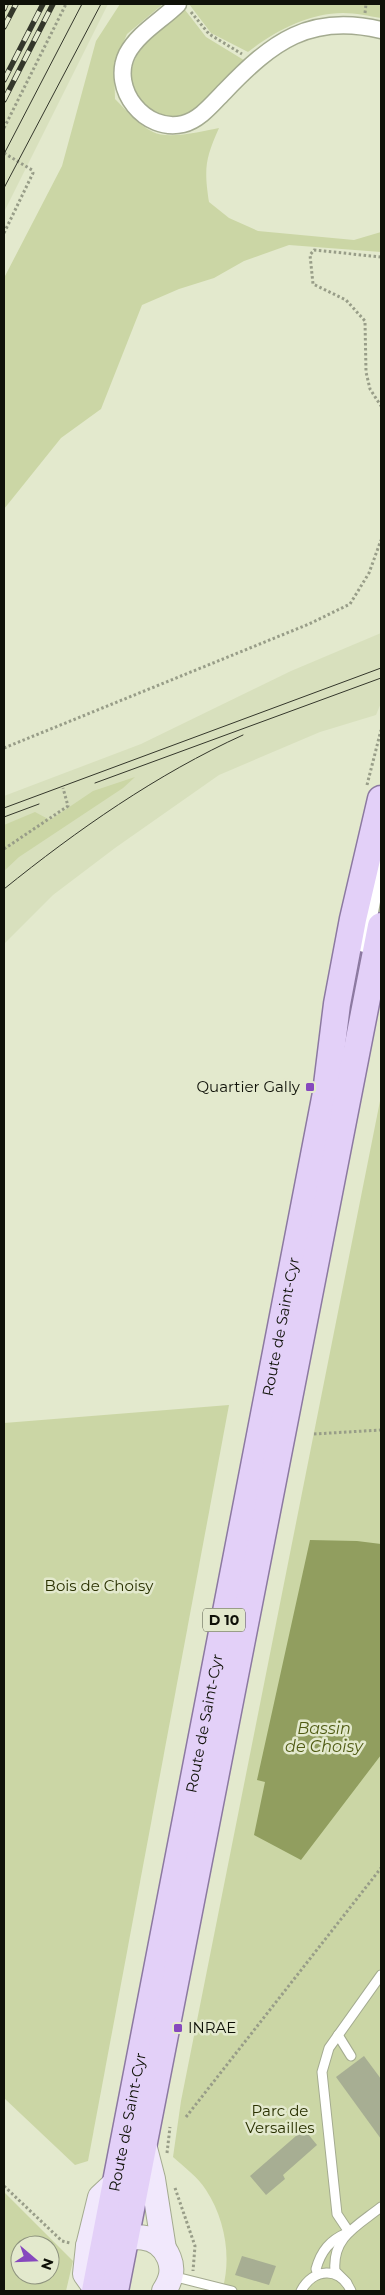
<svg xmlns="http://www.w3.org/2000/svg" width="385" height="2295" font-family="Montserrat,sans-serif">
<rect width="100%" height="100%" fill="#e3e9cd"/>
<g fill="#d8e0bd">
<polygon points="4,4 108,4 4,212"/>
<polygon points="381,633 381,703 376,715 320,732 219,775 115,848 53,895 4,944 4,796 141,744 291,671"/>
</g>
<g fill="#cbd6a5" fill-rule="evenodd">
<path d="M 120,4 L 163,4 L 127,34 L 114,64 L 115,99 C 127,111 138,125 153,132 C 168,140 203,131 219,128 C 205,159 204,169 209,202 L 229,218 L 258,231 L 354,240 L 381,232 L 381,252 L 289,245 L 244,261 L 214,278 L 179,289 L 142,305 L 101,409 L 61,438 L 4,509 L 4,278 L 62,166 L 96,41 Z"/>
<path d="M 189,4 L 381,4 L 381,18 C 369,16 356,13 343,13 C 309,13 273,32 248,52 L 211,33 Z"/>
<path d="M 182,6 L 206,37 L 247,62 C 236,72 201,110 190,114 C 154,127 116,89 138,54 C 148,38 169,23 182,6 Z"/>
<polygon points="135,777 123,788 19,857 4,871 4,825 35,812 50,820 93,791"/>
<path d="M 381,1096 L 381,2291 L 222,2291 C 232,2258 225,2219 206,2190 C 198,2177 184,2167 173,2157 L 181,2101 Z"/>
<polygon points="229,1405 88,2161 75,2165 4,2098 4,1423"/>
<path d="M 4,2192 L 73,2261 L 66,2291 L 4,2291 ZM 20,2245 L 50,2245 L 50,2275 L 20,2275 Z"/>
</g>
<polygon fill="#919e5f" points="310,1540 357,1541 381,1544 381,1755 301,1860 254,1835 265,1782 257,1780"/>
<g fill="#a7ae93">
<polygon points="364,2056 381,2079 381,2139 336,2077"/>
<polygon points="304,2129 317,2145 283,2175 285,2179 266,2195 250,2176"/>
<polygon points="242,2256 276,2266 269,2285 235,2275"/>
</g>
<g fill="none" stroke-linecap="round" stroke-linejoin="round">
<defs>
<g id="service">
<polyline points="338,2035 351,2056"/>
<polyline points="349,2232 337,2214 322,2072 329,2048 381,1975"/>
<path d="M 318,2274 L 316,2269 C 321,2251 330,2240 347,2233"/>
<polyline points="172,2276 232,2291"/>
<path d="M 347,2283 L 335,2271 C 332,2237 357,2226 381,2207"/>
<path d="M 301,2291 C 313,2268 340,2266 351,2291"/>
</g>
<g id="minor">
<path d="M 178,4 C 162,20 138,33 127,54 C 110,89 145,133 183,124 C 200,120 213,103 225,91 C 272,42 310,13 381,30"/>
<polyline points="364,944 381,853"/>
</g>
<g id="secondary">
<polyline points="145,2148 153,2179 164,2249"/>
<path d="M 88,2246 C 115,2242 155,2223 169,2258 C 174,2270 171,2280 164,2291"/>
<polyline points="100,2291 95,2288 85,2274 88,2246 100,2197 115,2183"/>
</g>
<g id="primary">
<path id="s1" d="M 95,2291 L 326,1093 L 337,1004 L 353,919 L 381,799"/>
<polyline points="115,2291 381,926"/>
</g>
</defs>
<use href="#service" stroke="#a4ab90" stroke-width="11"/>
<use href="#minor" stroke="#a4ab90" stroke-width="19"/>
<use href="#secondary" stroke="#a4ab90" stroke-width="26"/>
<use href="#primary" stroke="#8c79a1" stroke-width="29"/>
<g stroke="#989d88" stroke-width="3" stroke-dasharray="2.5 2.5" stroke-linecap="butt">
<polyline points="191,12 209,34 242,54"/>
<polyline points="365,13 366,4"/>
<polyline points="4,128 66,4"/>
<polyline points="4,233 33,173 32,170 4,153"/>
<polyline points="381,257 314,250 310,255 313,284 346,300 365,321 366,372 370,389 381,406"/>
<polyline points="4,748 309,624 350,604 369,573 381,540"/>
<polyline points="367,785 381,730"/>
<polyline points="4,849 68,806 63,788"/>
<polyline points="314,1434 381,1430"/>
<polyline points="186,2117 381,1868"/>
<polyline points="167,2153 170,2127"/>
<polyline points="4,2186 62,2241 70,2243"/>
<polyline points="175,2188 195,2246 193,2271"/>
</g>
<use href="#service" stroke="#fff" stroke-width="9"/>
<use href="#minor" stroke="#fff" stroke-width="16"/>
<use href="#secondary" stroke="#f1e8fc" stroke-width="24"/>
<use href="#primary" stroke="#e3d0f8" stroke-width="26"/>
<g stroke="#34372b" stroke-width="1">
<polyline points="4,154 82,4"/>
<polyline points="4,188 101,4"/>
<polyline points="95,783 381,678"/>
<polyline points="4,808 381,668"/>
<polyline points="4,817 39,804"/>
<path d="M 4,889 C 77,830 157,774 243,735"/>
</g>
<defs>
<g id="rail">
<polyline points="4,9 6,4"/>
<polyline points="4,27 16,4"/>
<polyline points="4,80 43,4"/>
<polyline points="4,100 53,4"/>
</g>
</defs>
<use href="#rail" stroke="#34372b" stroke-width="5.5"/>
<use href="#rail" stroke="#e3e9cd" stroke-width="4" stroke-dasharray="11" stroke-linecap="butt"/>
</g>
<g fill="#8648be" stroke="#e3e9cd" stroke-width="2">
<rect x="305" y="1082" width="10" height="10" rx="2.5"/>
<rect x="173" y="2023" width="10" height="10" rx="2.5"/>
</g>
<g text-anchor="middle" stroke-width="5" stroke-linejoin="round" paint-order="stroke">
<rect fill="#e3e9cd" stroke="#4f5243" stroke-width="1" x="203" y="1608.5" width="42" height="23" rx="4"/>
<g font-size="14" font-weight="bold" fill="#0f1108">
<text x="224" y="1625">D 10</text>
</g>
<g font-size="15" fill="#0f1108" stroke="#e3e9cd" text-anchor="end">
<text x="300" y="1092">Quartier Gally</text>
<text x="188" y="2033" text-anchor="start">INRAE</text>
</g>
<g font-size="15" fill="#0f1108" stroke="#e3e9cd">
<text dy="5" stroke="none"><textPath href="#s1" startOffset="982">Route de Saint-Cyr</textPath></text>
<text dy="5" stroke="none"><textPath href="#s1" startOffset="578">Route de Saint-Cyr</textPath></text>
<text dy="5" stroke="none"><textPath href="#s1" startOffset="172">Route de Saint-Cyr</textPath></text>
</g>
<g font-size="15" fill="#293000" stroke="#e3e9cd">
<text x="99" y="1591">Bois de Choisy</text>
<text x="280" y="2116">Parc de<tspan x="280" dy="17">Versailles</tspan></text>
</g>
<g font-size="16" font-style="italic" fill="#4f5b13" stroke="#e3e9cd">
<text x="324" y="1734">Bassin<tspan x="324" dy="18">de Choisy</tspan></text>
</g>
</g>
<rect width="385" height="2295" fill="none" stroke="#0f1108" stroke-width="10"/>
<g transform="translate(35 2260) rotate(109)"><circle r="24" fill="#e3e9cd" stroke="#8e937e"/>
<path d="M0-4L9 19L0 12L-9 19Z" fill="#8648be"/>
<text y="-8" font-size="14" font-weight="bold" text-anchor="middle" fill="#0f1108">N</text>
</g>
</svg>
